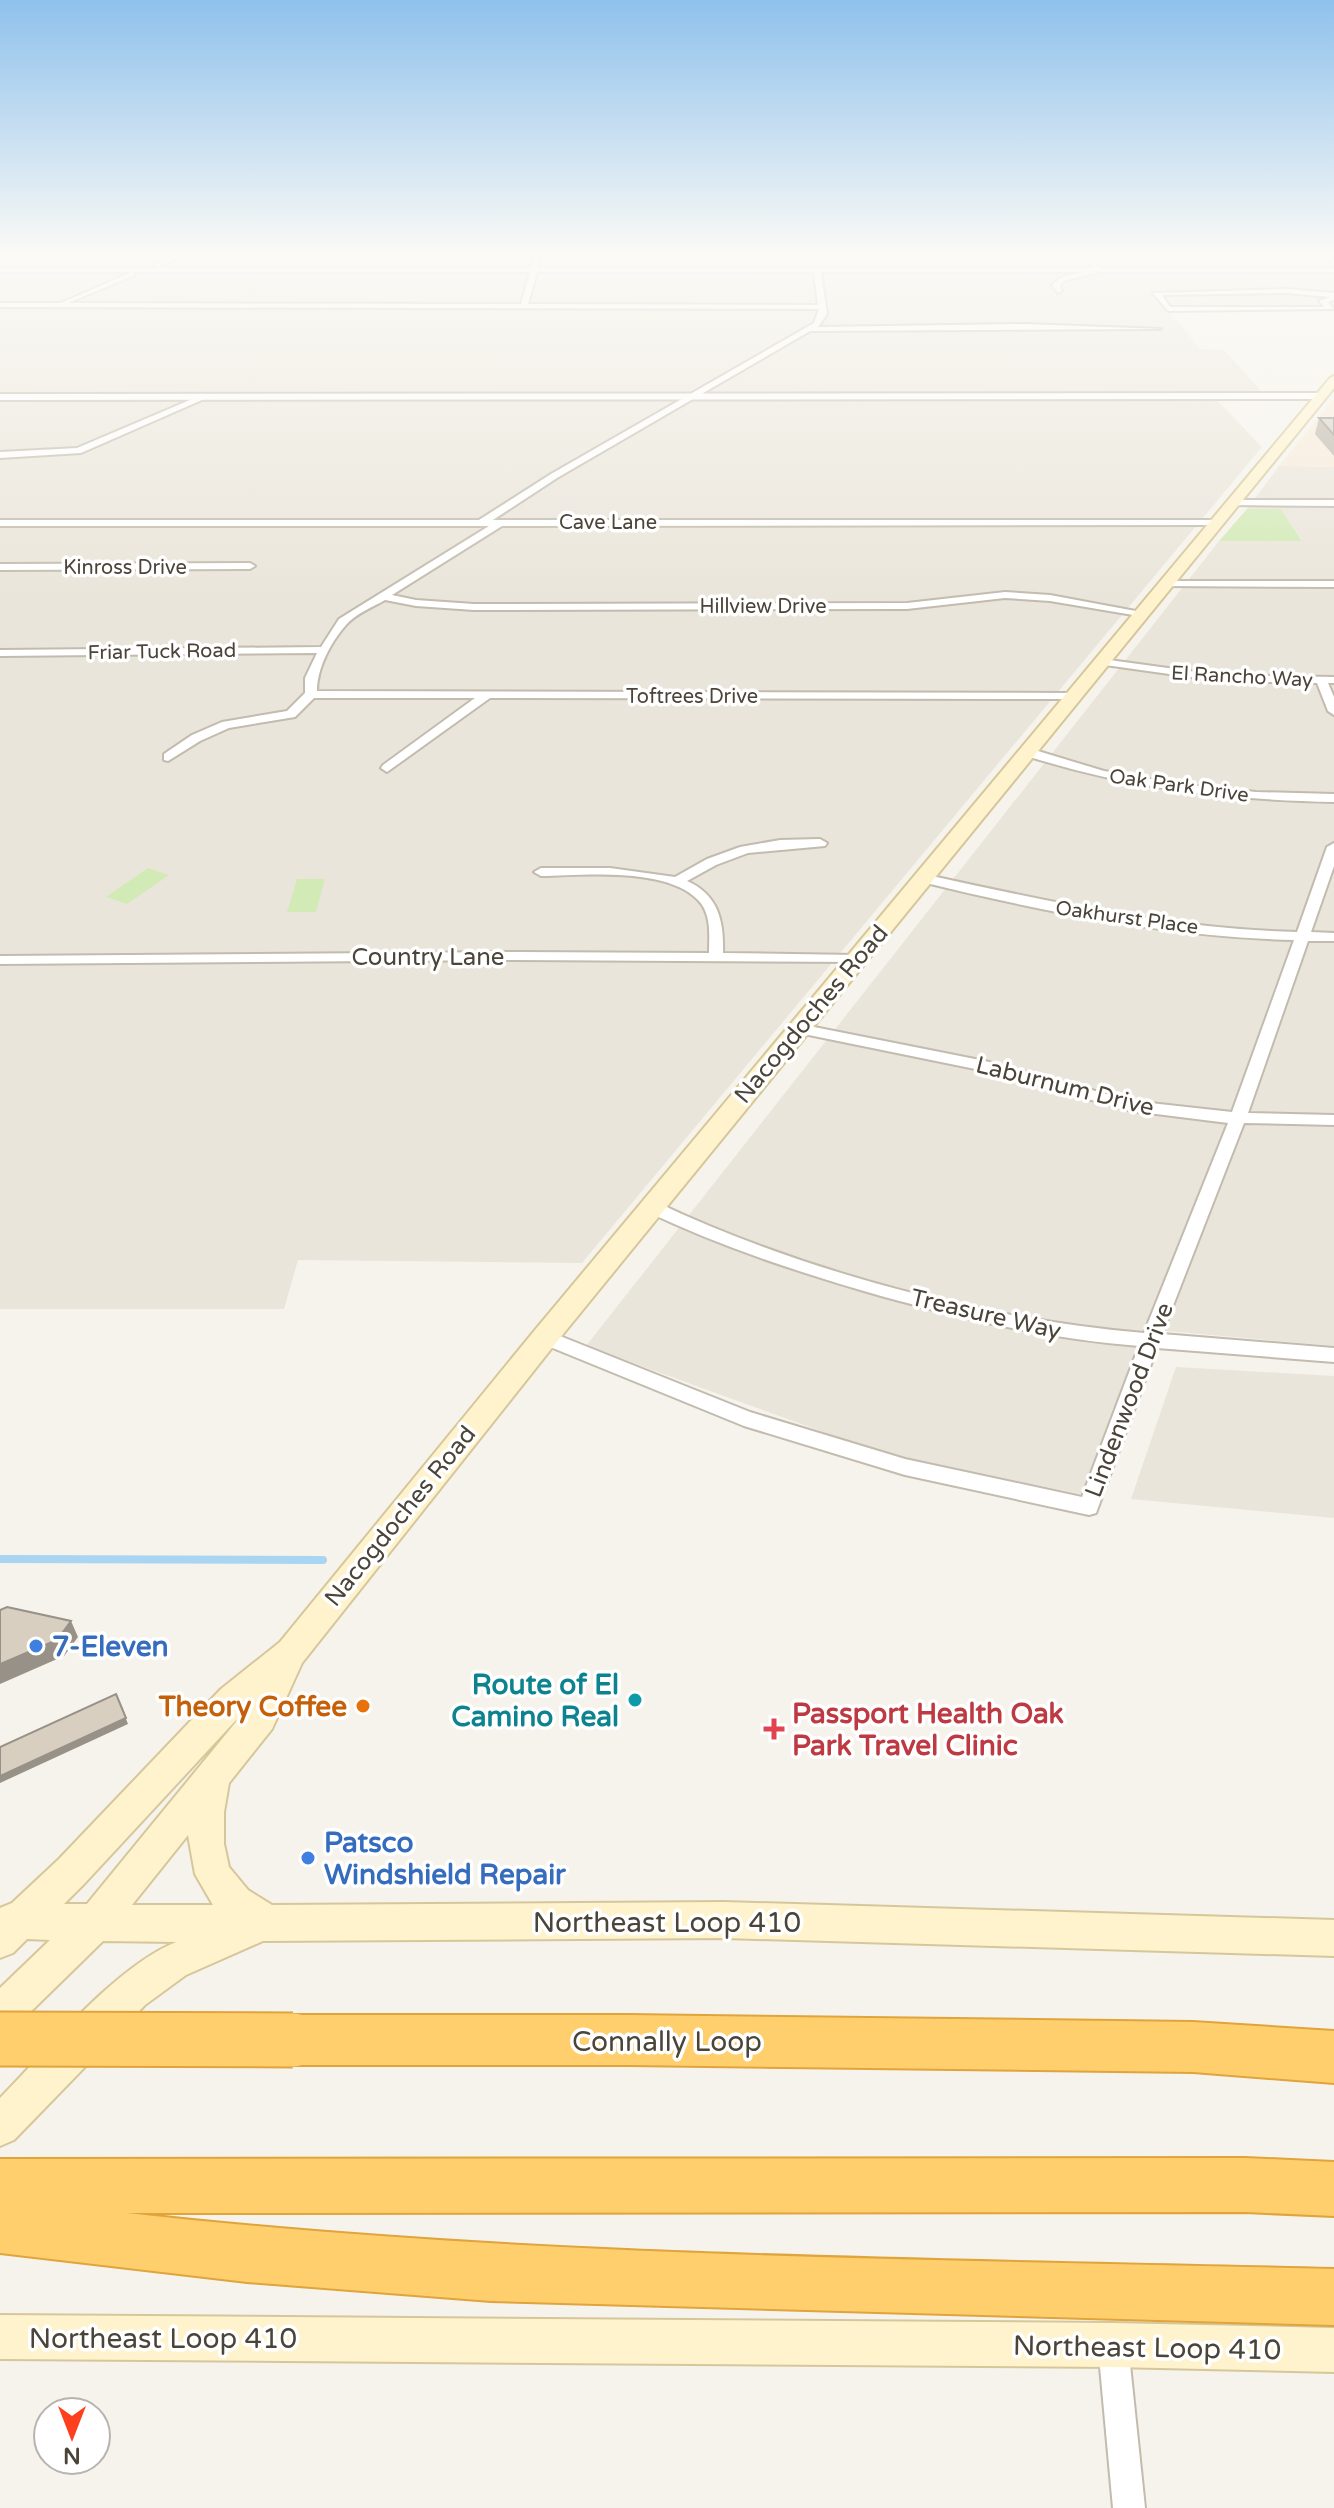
<svg xmlns="http://www.w3.org/2000/svg" width="1334" height="2508" font-family="'Varela Round',sans-serif">
<rect width="100%" height="100%" fill="#f6f3ec"/>
<g fill="#eae5da">
<polygon points="0,251 534,251 530,273 838,273 833,251 1311,251 1334,273 1334,309 1168,310 1200,349 1224,350 1263,393 1211,394 1262,447 582,1263 298,1260 284,1309 0,1309"/>
<polygon points="1279,466 1334,467 1334,1346 1145,1329 1081,1494 892,1457 586,1346 1219,541 1302,540 1281,509 1247,509"/>
<polygon points="1176,1367 1334,1376 1334,1518 1131,1499"/>
</g>
<polygon fill="#f7ead8" points="1334,399 1334,467 1279,466"/>
<polygon fill="#efe8d6" points="551,251 820,251 824,269 548,269"/>
<g fill="#d2eab5">
<polygon points="1247,509 1281,509 1302,541 1219,541"/>
<polygon points="148,868 169,875 127,904 106,897"/>
<polygon points="297,879 325,879 316,912 287,912"/>
</g>
<g fill="none" stroke-linecap="round" stroke-linejoin="round">
<polyline stroke="#a9d4f2" stroke-width="8" points="0,1559 323,1560"/>
<defs>
<g id="minor">
<polygon points="188,251 197,251 159,266 154,265"/>
<path d="M 536,251 L 542,251 L 538,268 L 1093,268 L 1082,251 L 1088,251 L 1099,268 L 1334,268 L 1334,272 L 1101,272 L 1066,280 L 1060,285 L 1062,291 L 1058,293 L 1052,285 L 1062,277 L 1083,272 L 821,272 L 827,314 L 818,327 L 1026,324 L 1161,329 L 810,331 L 557,478 L 493,520 L 1217,520 L 1222,523 L 1220,525 L 502,526 L 392,595 L 416,600 L 474,604 L 907,603 L 1005,592 L 1050,595 L 1141,612 L 1146,615 L 1145,617 L 1050,601 L 1005,598 L 907,609 L 474,610 L 416,606 L 385,600 C 373,607 355,614 346,625 C 331,642 317,668 317,691 L 1073,693 L 1077,695 L 1077,699 L 490,698 L 387,772 L 381,768 L 383,765 L 475,698 L 314,698 L 295,717 L 229,728 L 200,741 L 168,761 L 164,760 L 164,754 L 192,735 L 222,722 L 287,711 L 305,693 L 305,678 L 317,653 L 0,656 L 0,650 L 321,647 L 339,619 L 489,526 L 0,526 L 0,520 L 479,520 L 551,474 L 814,323 L 819,309 L 0,307 L 0,303 L 61,303 L 132,272 L 0,272 L 0,268 L 531,268 ZM 134,272 L 530,272 L 521,304 L 68,303 L 135,275 ZM 537,272 L 814,272 L 818,305 L 528,304 Z"/>
<path d="M 1286,289 L 1334,293 L 1334,300 L 1328,302 L 1334,309 L 1168,311 L 1153,293 ZM 1286,293 L 1330,297 L 1319,301 L 1324,307 L 1170,307 L 1162,295 Z"/>
<polygon points="204,394 211,396 81,453 0,458 0,452 77,448"/>
<polygon points="1233,500 1334,500 1334,506 1230,505 1228,503"/>
<polygon points="0,564 250,563 255,566 250,569 0,570"/>
<polygon points="1166,581 1334,581 1334,587 1162,586 1161,584"/>
<polygon points="1102,659 1219,675 1334,677 1334,683 1328,683 1334,697 1334,715 1328,711 1317,683 1219,681 1098,664 1098,660"/>
<path d="M 1028,748 L 1104,771 L 1179,784 L 1256,792 L 1334,794 L 1334,802 C 1227,800 1125,788 1024,755 L 1024,749 Z"/>
<path d="M 820,839 L 827,843 L 825,846 L 748,853 L 716,865 L 687,881 C 719,895 724,922 723,953 L 856,955 L 863,959 L 861,962 L 516,960 L 0,964 L 0,956 L 516,952 L 709,953 C 709,936 712,914 698,900 C 667,867 583,875 541,876 L 534,872 L 541,868 L 610,868 L 675,877 L 707,859 L 740,847 L 780,840 Z"/>
<path d="M 1334,843 L 1334,866 L 1311,932 L 1334,933 L 1334,941 L 1308,941 L 1248,1113 L 1334,1115 L 1334,1125 L 1244,1123 L 1162,1334 L 1334,1348 L 1334,1362 L 1157,1348 L 1096,1513 L 1089,1515 L 905,1475 L 744,1426 L 538,1342 L 536,1337 L 538,1332 L 545,1330 L 750,1412 L 905,1459 L 1082,1497 L 1139,1346 C 1048,1339 969,1320 881,1296 C 801,1273 721,1247 646,1211 L 643,1207 L 652,1201 L 658,1203 C 802,1271 985,1320 1144,1333 L 1228,1123 L 1132,1111 L 985,1071 L 794,1032 L 791,1029 L 799,1024 L 985,1061 L 1132,1101 L 1232,1112 L 1294,940 C 1168,937 1040,911 918,881 L 916,878 L 923,874 C 1046,901 1171,929 1297,932 L 1327,847 Z"/>
<polygon points="1113,2330 1124,2334 1128,2345 1145,2508 1113,2508 1098,2345 1102,2334"/>
</g>
<g id="tertiary">
<polygon points="1316,251 1325,251 1334,259 1334,265"/>
<polygon points="0,394 1321,393 1326,396 1321,399 0,400"/>
</g>
<g id="secondary">
<path d="M 1334,376 L 1334,388 L 555,1344 L 302,1663 L 272,1729 L 229,1783 L 224,1812 L 224,1844 L 229,1867 L 248,1890 L 272,1905 L 724,1902 L 1334,1920 L 1334,1956 L 724,1938 L 263,1941 L 186,1975 L 145,2005 L 14,2140 L 0,2146 L 0,2098 C 47,2050 115,1967 176,1942 L 103,1941 L 14,2028 L 0,2033 L 0,1988 L 50,1940 L 27,1939 L 13,1953 L 0,1958 L 0,1908 L 12,1903 L 59,1859 L 221,1689 L 280,1642 L 535,1330 L 1330,378 ZM 249,1706 L 87,1904 L 64,1904 L 85,1883 ZM 188,1835 L 195,1874 L 213,1905 L 132,1905 Z"/>
<polygon points="0,2315 1113,2323 1334,2328 1334,2372 1113,2367 0,2359"/>
</g>
<g id="motorway">
<polygon points="293,2015 628,2015 1193,2022 1334,2031 1334,2083 1193,2072 628,2065 293,2065 275,2058 268,2040 275,2022"/>
<path d="M 1245,2158 L 1334,2162 L 1334,2216 L 1245,2212 L 127,2213 C 527,2258 931,2259 1334,2269 L 1334,2325 L 491,2301 L 247,2282 L 0,2253 L 0,2159 Z"/>
</g>
</defs>
<use href="#minor" stroke="#c2bbae" stroke-width="4"/>
<use href="#tertiary" stroke="#c2bbae" stroke-width="4"/>
<use href="#secondary" stroke="#d6c79b" stroke-width="4"/>
<use href="#motorway" stroke="#e0a43c" stroke-width="4"/>
<use href="#minor" fill="#fff" fill-rule="evenodd"/>
<use href="#tertiary" fill="#fff" fill-rule="evenodd"/>
<use href="#secondary" fill="#fff3cd" fill-rule="evenodd"/>
<use href="#motorway" fill="#ffcf6e" fill-rule="evenodd"/>
<defs>
<polyline id="motorway-bridge" points="0,2039 293,2040"/>
</defs>
<use href="#motorway-bridge" stroke="#e0a43c" stroke-width="57" stroke-linecap="butt"/>
<use href="#motorway-bridge" stroke="#ffcf6e" stroke-width="53"/>
</g>
<polygon fill="#bab2a6" points="1319,418 1334,418 1334,456 1315,434"/>
<g fill="#979187">
<polygon points="71,1621 78,1637 64,1656 0,1684 0,1664"/>
<polygon points="116,1694 128,1724 0,1783 0,1776"/>
</g>
<g fill="#d8cfc1" stroke="#979187" stroke-width="2">
<polygon points="1319,418 1334,418 1334,435"/>
<polygon points="7,1607 71,1621 57,1640 0,1664 0,1610"/>
<polygon points="116,1694 126,1718 0,1776 0,1747"/>
</g>
<linearGradient id="sky" x2="0" y2="1"><stop stop-color="#8fc1ec"/><stop offset="0.42" stop-color="#fbfaf6"/><stop offset="1" stop-color="#fbfaf6" stop-opacity="0"/></linearGradient>
<rect width="1334" height="602" fill="url(#sky)"/>
<g fill="#3f7fe0" stroke="#fff" stroke-width="3">
<circle cx="36" cy="1646" r="8"/>
<circle cx="308" cy="1858" r="8"/>
</g>
<circle fill="#0f9aa8" stroke="#fff" stroke-width="3" cx="635" cy="1700" r="8"/>
<circle fill="#e8710a" stroke="#fff" stroke-width="3" cx="363" cy="1706" r="8"/>
<path fill="#e0444e" stroke="#fff" stroke-width="3" d="M770 1717h8v8h8v8h-8v8h-8v-8h-8v-8h8z"/>
<g text-anchor="middle" stroke-width="7" stroke-linejoin="round" paint-order="stroke">
<g font-size="20" fill="#4b4439" stroke="#fff">
<text x="608" y="529">Cave Lane</text>
<text x="125" y="574">Kinross Drive</text>
<text x="763" y="613">Hillview Drive</text>
<text transform="translate(162 651) rotate(-1)" y="7">Friar Tuck Road</text>
<text transform="translate(1242 676) rotate(3)" y="7">El Rancho Way</text>
<text x="692" y="703">Toftrees Drive</text>
<text transform="translate(1179 785) rotate(8)" y="7">Oak Park Drive</text>
<text transform="translate(1127 917) rotate(8)" y="7">Oakhurst Place</text>
</g>
<g font-size="24" fill="#4b4439" stroke="#fff">
<text x="428" y="965">Country Lane</text>
<text transform="translate(811 1014) rotate(-50)" y="8">Nacogdoches Road</text>
<text transform="translate(1065 1086) rotate(14)" y="8">Laburnum Drive</text>
<text transform="translate(986 1314) rotate(13)" y="8">Treasure Way</text>
<text transform="translate(1129 1400) rotate(-69)" y="8">Lindenwood Drive</text>
<text transform="translate(400 1516) rotate(-51)" y="8">Nacogdoches Road</text>
</g>
<g font-size="28" font-weight="bold" fill="#366cbe" stroke="#fff" text-anchor="start">
<text x="52" y="1656">7-Eleven</text>
<text x="324" y="1852">Patsco<tspan x="324" dy="32">Windshield Repair</tspan></text>
</g>
<g font-size="28" font-weight="bold" fill="#0d838f" stroke="#fff" text-anchor="end">
<text x="619" y="1694">Route of El<tspan x="619" dy="32">Camino Real</tspan></text>
</g>
<g font-size="28" font-weight="bold" fill="#c56008" stroke="#fff" text-anchor="end">
<text x="347" y="1716">Theory Coffee</text>
</g>
<g font-size="28" font-weight="bold" fill="#be3a42" stroke="#fff" text-anchor="start">
<text x="792" y="1723">Passport Health Oak<tspan x="792" dy="32">Park Travel Clinic</tspan></text>
</g>
<g font-size="28" fill="#4b4439" stroke="#fff">
<text x="667" y="1932">Northeast Loop 410</text>
<text x="667" y="2051">Connally Loop</text>
<text x="163" y="2348">Northeast Loop 410</text>
<text transform="translate(1147 2347) rotate(1)" y="10">Northeast Loop 410</text>
</g>
</g>
<g transform="translate(72 2436) rotate(180)"><circle r="38" fill="#ffffff" stroke="#b7b4b0" stroke-width="2"/>
<path d="M0-6L14 30L0 20L-14 30Z" fill="#fc3f1d"/>
<text y="-12" font-size="22" font-weight="bold" text-anchor="middle" fill="#4b4439">N</text>
</g>
</svg>
